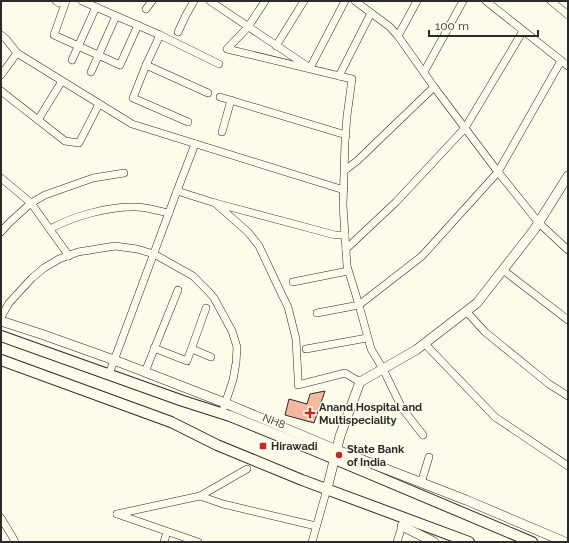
<svg xmlns="http://www.w3.org/2000/svg" width="569" height="543" font-family="Raleway,sans-serif">
<rect width="100%" height="100%" fill="#fdfbea"/>
<polygon fill="#f2b8a0" stroke="#2b2b2b" points="325,391 314,423 285,415 289,399 307,404 310,394"/>
<g fill="none" stroke-linecap="round" stroke-linejoin="round">
<defs>
<g id="street">
<polyline points="56,1 59,3"/>
<polyline points="66,1 54,35 120,65 138,25"/>
<polyline points="82,1 160,35 219,64"/>
<polyline points="210,1 310,68 345,1"/>
<polyline points="265,1 248,27 227,49 352,79 347,116 345,142 343,205 347,266 359,305 371,349 383,369 402,408 423,435"/>
<polyline points="355,1 390,27 398,36 434,87"/>
<polyline points="486,1 568,66"/>
<polyline points="551,1 568,15"/>
<polyline points="146,9 152,1"/>
<polyline points="178,32 186,15 194,1"/>
<polyline points="1,35 6,39 17,53 132,124 344,190"/>
<polyline points="160,35 146,65 208,93"/>
<polyline points="398,36 417,1"/>
<polyline points="276,46 304,1"/>
<polyline points="72,60 96,7"/>
<polyline points="146,65 133,98 188,122"/>
<polyline points="91,72 116,16"/>
<polyline points="424,72 463,1"/>
<polyline points="1,75 17,53"/>
<polyline points="339,76 371,13"/>
<polyline points="1,91 65,141 79,143 99,104"/>
<polyline points="220,97 346,135"/>
<polyline points="38,120 62,81"/>
<polyline points="222,132 231,100"/>
<polyline points="345,170 357,161 434,87 498,172 539,223 568,250"/>
<polyline points="1,178 31,203 69,256"/>
<polyline points="177,191 215,203 335,235 345,235"/>
<polyline points="215,203 248,232 259,246 283,297 288,307 296,339 298,377 298,385 345,373 360,382"/>
<path d="M 50,229 C 74,216 109,206 136,207 C 147,207 158,211 169,213"/>
<polyline points="1,232 9,223 31,203 45,195 93,178 124,173"/>
<polyline points="346,249 396,202 465,128 523,31"/>
<polyline points="503,270 568,320"/>
<polyline points="293,282 348,271"/>
<polyline points="466,311 485,332 549,384 568,396"/>
<polyline points="317,313 359,305 422,256 498,172 561,61"/>
<polyline points="1,317 9,303 32,278 44,268 59,259 78,252 115,246 137,249 154,254 193,276 208,291 214,298 232,331 237,347 236,363 233,380 224,407"/>
<polyline points="425,344 495,417 568,466"/>
<polyline points="154,348 187,361 206,308"/>
<polyline points="192,349 211,357"/>
<polyline points="306,349 367,338"/>
<polyline points="145,372 178,290"/>
<polyline points="109,374 177,191 195,144"/>
<polyline points="421,483 429,457"/>
<polyline points="200,496 223,504 316,526"/>
<polyline points="117,514 200,496 247,469"/>
<polyline points="117,514 198,542"/>
<polyline points="1,518 12,536 15,542"/>
<polyline points="164,542 167,532"/>
<polyline points="312,542 327,489"/>
<polyline points="397,542 403,523"/>
</g>
<g id="secondary">
<polyline points="1,321 41,334 114,360 225,403 337,450 466,500 565,542"/>
<polyline points="327,489 340,436 360,382 416,350 477,303 534,230 568,176"/>
<polyline points="402,526 434,542"/>
</g>
<g id="primary">
<polyline points="1,336 183,401 230,416 316,451 532,542"/>
<polyline points="1,360 171,422 217,445 302,480 469,542"/>
</g>
</defs>
<use href="#street" stroke="#2b2b2b" stroke-width="8"/>
<use href="#secondary" stroke="#2b2b2b" stroke-width="10"/>
<use href="#primary" stroke="#2b2b2b" stroke-width="12"/>
<use href="#street" stroke="#fdfbea" stroke-width="7"/>
<use href="#secondary" stroke="#fdfbea" stroke-width="9"/>
<use href="#primary" stroke="#fdfbea" stroke-width="10"/>
</g>
<g fill="#c62828" stroke="#fdfbea" stroke-width="1.5">
<path d="M308 407h4v4h4v4h-4v4h-4v-4h-4v-4h4z"/>
<rect x="259" y="442" width="8" height="8" rx="2"/>
<circle cx="339" cy="455" r="4"/>
</g>
<g text-anchor="middle" stroke-width="3" stroke-linejoin="round" paint-order="stroke">
<g font-size="11" font-weight="bold" fill="#2b2b2b" stroke="#fdfbea" text-anchor="start">
<text x="319" y="411">Anand Hospital and<tspan x="319" dy="13">Multispeciality</tspan></text>
<text x="271" y="450">Hirawadi</text>
<text x="347" y="453">State Bank<tspan x="347" dy="13">of India</tspan></text>
</g>
<g font-size="11" fill="#2b2b2b" stroke="#fdfbea">
<text transform="translate(274 421) rotate(22)" y="4">NH8</text>
</g>
</g>
<rect width="569" height="543" fill="none" stroke="#2b2b2b" stroke-width="4"/>
<path d="M429 30v6h109v-6" fill="none" stroke="#2b2b2b" stroke-width="2"/>
<text x="435" y="30" font-size="12" fill="#2b2b2b" stroke="#fdfbea" stroke-width="3" paint-order="stroke">100 m</text>
</svg>
